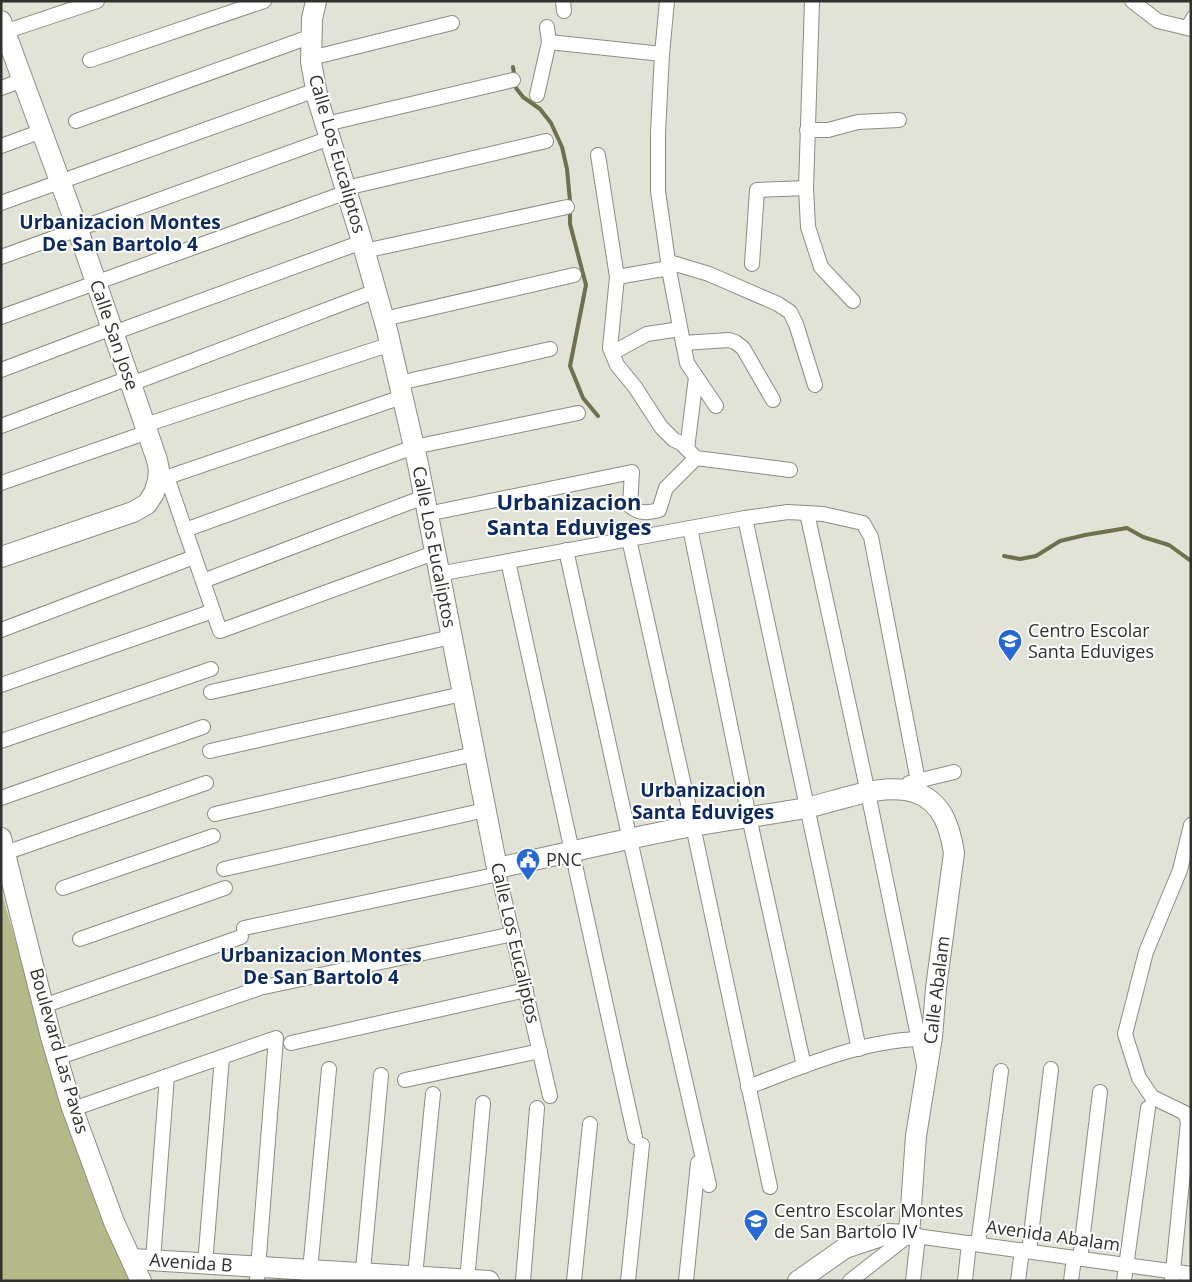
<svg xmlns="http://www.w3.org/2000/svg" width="1192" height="1282" font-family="'Open Sans',sans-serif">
<rect width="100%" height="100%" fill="#e2e3d6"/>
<path fill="#b5b887" d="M 1,889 C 11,928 24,967 35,1007 C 47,1052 57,1098 75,1142 L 79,1143 L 129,1281 L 1,1281 Z"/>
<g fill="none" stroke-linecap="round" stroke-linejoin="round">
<g stroke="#6f704d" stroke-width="4">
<polyline points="513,67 516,88 523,97 540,109 551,123 562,147 567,169 570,201 570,224 586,285 570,366 583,398 598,416"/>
<polyline points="1004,556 1020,559 1036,556 1060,541 1085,535 1127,528 1143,537 1169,545 1191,561"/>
</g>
<defs>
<polyline id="lane" points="1183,28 1191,15"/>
<g id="street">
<polyline points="563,1 564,11"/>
<polyline points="667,1 662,54 658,132 658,191 670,275 687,363 716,406"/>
<polyline points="812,1 806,188 808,227 821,267 853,301"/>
<polyline points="1132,1 1158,21 1191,29"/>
<polyline points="1,33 97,1"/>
<polyline points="549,42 662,54"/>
<polyline points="311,58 452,23"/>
<polyline points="90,60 264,1"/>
<polyline points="1,88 23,80"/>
<polyline points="537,95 549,42 547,27"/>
<polyline points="76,121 312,36"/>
<polyline points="326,124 513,80"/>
<polyline points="807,130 828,130 858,122 899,120"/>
<polyline points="1,146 42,131"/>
<polyline points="598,155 617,277 610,348 617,365 635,387 661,427 674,440 681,443 696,458 790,470"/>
<polyline points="346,188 546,141"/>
<polyline points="1,203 316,90"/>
<polyline points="364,251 567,207"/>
<polyline points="1,257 330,138"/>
<polyline points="669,262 709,274 778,304 790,312 796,324 815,385"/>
<polyline points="752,264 757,190 806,188"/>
<polyline points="617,277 669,268"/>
<polyline points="1,317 347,192"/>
<polyline points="384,319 574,275"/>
<polyline points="113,333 362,242"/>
<polyline points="683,343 729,340 735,342 743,348 773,400"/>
<polyline points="612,353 647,334 680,329"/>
<polyline points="1,370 112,328"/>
<polyline points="399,383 550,349"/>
<polyline points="131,384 376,291"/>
<polyline points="145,425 391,344"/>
<polyline points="1,426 129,378"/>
<polyline points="687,449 696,377"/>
<polyline points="167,477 220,631 434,553"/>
<polyline points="159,480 402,397"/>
<polyline points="1,483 148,432"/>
<polyline points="807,513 868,793 924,1065"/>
<path d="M 427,514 L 632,472 L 630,506 C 640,514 648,513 659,510 L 666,488 L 696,458"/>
<polyline points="745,518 859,1049"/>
<polyline points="690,528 749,817 804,1066"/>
<polyline points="185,530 414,447 578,413"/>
<polyline points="629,539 693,826 770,1187"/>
<polyline points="566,550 630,840 709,1185"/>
<polyline points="508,561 635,1137"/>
<polyline points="438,574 745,518 788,512 823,514 863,523 871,537 918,781"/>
<polyline points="203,581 424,497"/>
<polyline points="1,630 194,557"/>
<polyline points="1,685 213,611"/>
<polyline points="211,692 451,637"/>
<polyline points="1,741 211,669"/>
<polyline points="210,751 462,694"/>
<polyline points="909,783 954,772"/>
<polyline points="1,798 203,727"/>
<polyline points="215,814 474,754"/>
<polyline points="5,853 206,783"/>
<polyline points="497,868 550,1096"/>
<polyline points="224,869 485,810"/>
<polyline points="63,888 213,836"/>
<polyline points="244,928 499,874"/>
<polyline points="80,939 225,888"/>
<polyline points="264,987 513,934"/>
<polyline points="43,1006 241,937"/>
<polyline points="291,1043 526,990"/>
<polyline points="57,1058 260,988"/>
<polyline points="405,1080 540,1051"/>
<path d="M 748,1087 C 801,1067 861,1041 918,1039"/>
<polyline points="73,1109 276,1038 257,1281"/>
<polyline points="978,1244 1001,1071"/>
<polyline points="1029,1251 1051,1069"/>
<polyline points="1080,1259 1100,1092"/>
<polyline points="153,1260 167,1076"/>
<polyline points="205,1264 222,1057"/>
<polyline points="415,1276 433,1094"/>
<polyline points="309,1281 329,1069"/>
<polyline points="362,1281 381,1075"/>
<polyline points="467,1281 483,1103"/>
<polyline points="523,1281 537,1108"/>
<polyline points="574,1281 590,1124"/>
<polyline points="628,1281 642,1145"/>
<polyline points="686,1281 698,1163"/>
<polyline points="850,1281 909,1235 1191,1274"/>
<polyline points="913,1281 918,1236"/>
<polyline points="965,1281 969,1243"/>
<polyline points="1018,1281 1022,1250"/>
<polyline points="1071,1281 1074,1258"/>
<polyline points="1124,1281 1148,1108"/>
<polyline points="1172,1281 1188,1122 1185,1113 1152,1097 1139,1078 1125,1034 1146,952 1180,870 1191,825"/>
</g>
<g id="secondary">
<path d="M 316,1 L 312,19 L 311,62 L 318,100 L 360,235 L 387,330 L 418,464 L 497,868 C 563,854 628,838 693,826 C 731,819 768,815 806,808 C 839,801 884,781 917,793 C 943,803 950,828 954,853 L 936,988 L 932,1037 L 916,1136 L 909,1235 L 887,1234 L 845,1248 L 798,1281"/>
<polyline points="1,21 78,230 157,460 159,470 158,481 154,493 147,504 133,512 1,557"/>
<polyline points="1,838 51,1037 71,1105 114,1222 141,1281"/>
<polyline points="132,1259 489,1281"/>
</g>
</defs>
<use href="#lane" stroke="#8c8d81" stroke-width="9"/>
<use href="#street" stroke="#8c8d81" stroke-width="16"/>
<use href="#secondary" stroke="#8c8d81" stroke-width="22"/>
<use href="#lane" stroke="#fff" stroke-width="7"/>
<use href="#street" stroke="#fff" stroke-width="14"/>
<use href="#secondary" stroke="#fff" stroke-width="20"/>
</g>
<defs>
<symbol id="school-pin" viewBox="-11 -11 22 30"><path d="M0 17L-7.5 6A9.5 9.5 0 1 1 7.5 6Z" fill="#2868d5" stroke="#fff"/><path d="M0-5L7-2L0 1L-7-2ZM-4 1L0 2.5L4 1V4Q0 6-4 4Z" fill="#fff"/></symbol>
<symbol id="civic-pin" viewBox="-11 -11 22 30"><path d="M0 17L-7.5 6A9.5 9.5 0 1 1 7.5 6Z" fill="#2868d5" stroke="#fff"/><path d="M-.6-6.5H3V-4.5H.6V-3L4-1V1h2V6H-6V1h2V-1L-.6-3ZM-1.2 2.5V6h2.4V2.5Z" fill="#fff"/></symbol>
</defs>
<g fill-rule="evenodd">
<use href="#school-pin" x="996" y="627" width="28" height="38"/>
<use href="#civic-pin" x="514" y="846" width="28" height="38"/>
<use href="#school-pin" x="742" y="1207" width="28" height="38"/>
</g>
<g text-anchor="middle" stroke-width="4" stroke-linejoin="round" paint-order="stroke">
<g font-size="18" fill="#30302c" stroke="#fff">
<text transform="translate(337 154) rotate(74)" y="6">Calle Los Eucaliptos</text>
<text transform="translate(114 335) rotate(71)" y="6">Calle San Jose</text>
<text transform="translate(434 547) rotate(79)" y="6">Calle Los Eucaliptos</text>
<text transform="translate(515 943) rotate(77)" y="6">Calle Los Eucaliptos</text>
<text transform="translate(937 990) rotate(-83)" y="6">Calle Abalam</text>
<text transform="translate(59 1051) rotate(74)" y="6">Boulevard Las Pavas</text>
<text transform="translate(1053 1236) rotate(8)" y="6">Avenida Abalam</text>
<text transform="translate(191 1263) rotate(4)" y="6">Avenida B</text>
</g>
<g font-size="18" fill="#30302c" stroke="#fff" text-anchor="start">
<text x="1028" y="637">Centro Escolar<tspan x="1028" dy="21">Santa Eduviges</tspan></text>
<text x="546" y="866">PNC</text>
<text x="774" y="1217">Centro Escolar Montes<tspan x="774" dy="21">de San Bartolo IV</tspan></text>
</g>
<g font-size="19" font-weight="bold" fill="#0c2a5e" stroke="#fff">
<text x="120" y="229">Urbanizacion Montes<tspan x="120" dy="22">De San Bartolo 4</tspan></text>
<text x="703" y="797">Urbanizacion<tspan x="703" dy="22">Santa Eduviges</tspan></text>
<text x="321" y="962">Urbanizacion Montes<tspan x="321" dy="22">De San Bartolo 4</tspan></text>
</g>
<g font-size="22" font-weight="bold" fill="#0c2a5e" stroke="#fff">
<text x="569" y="510">Urbanizacion<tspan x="569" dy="25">Santa Eduviges</tspan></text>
</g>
</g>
<rect width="1192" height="1282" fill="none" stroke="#30302c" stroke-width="5"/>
</svg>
